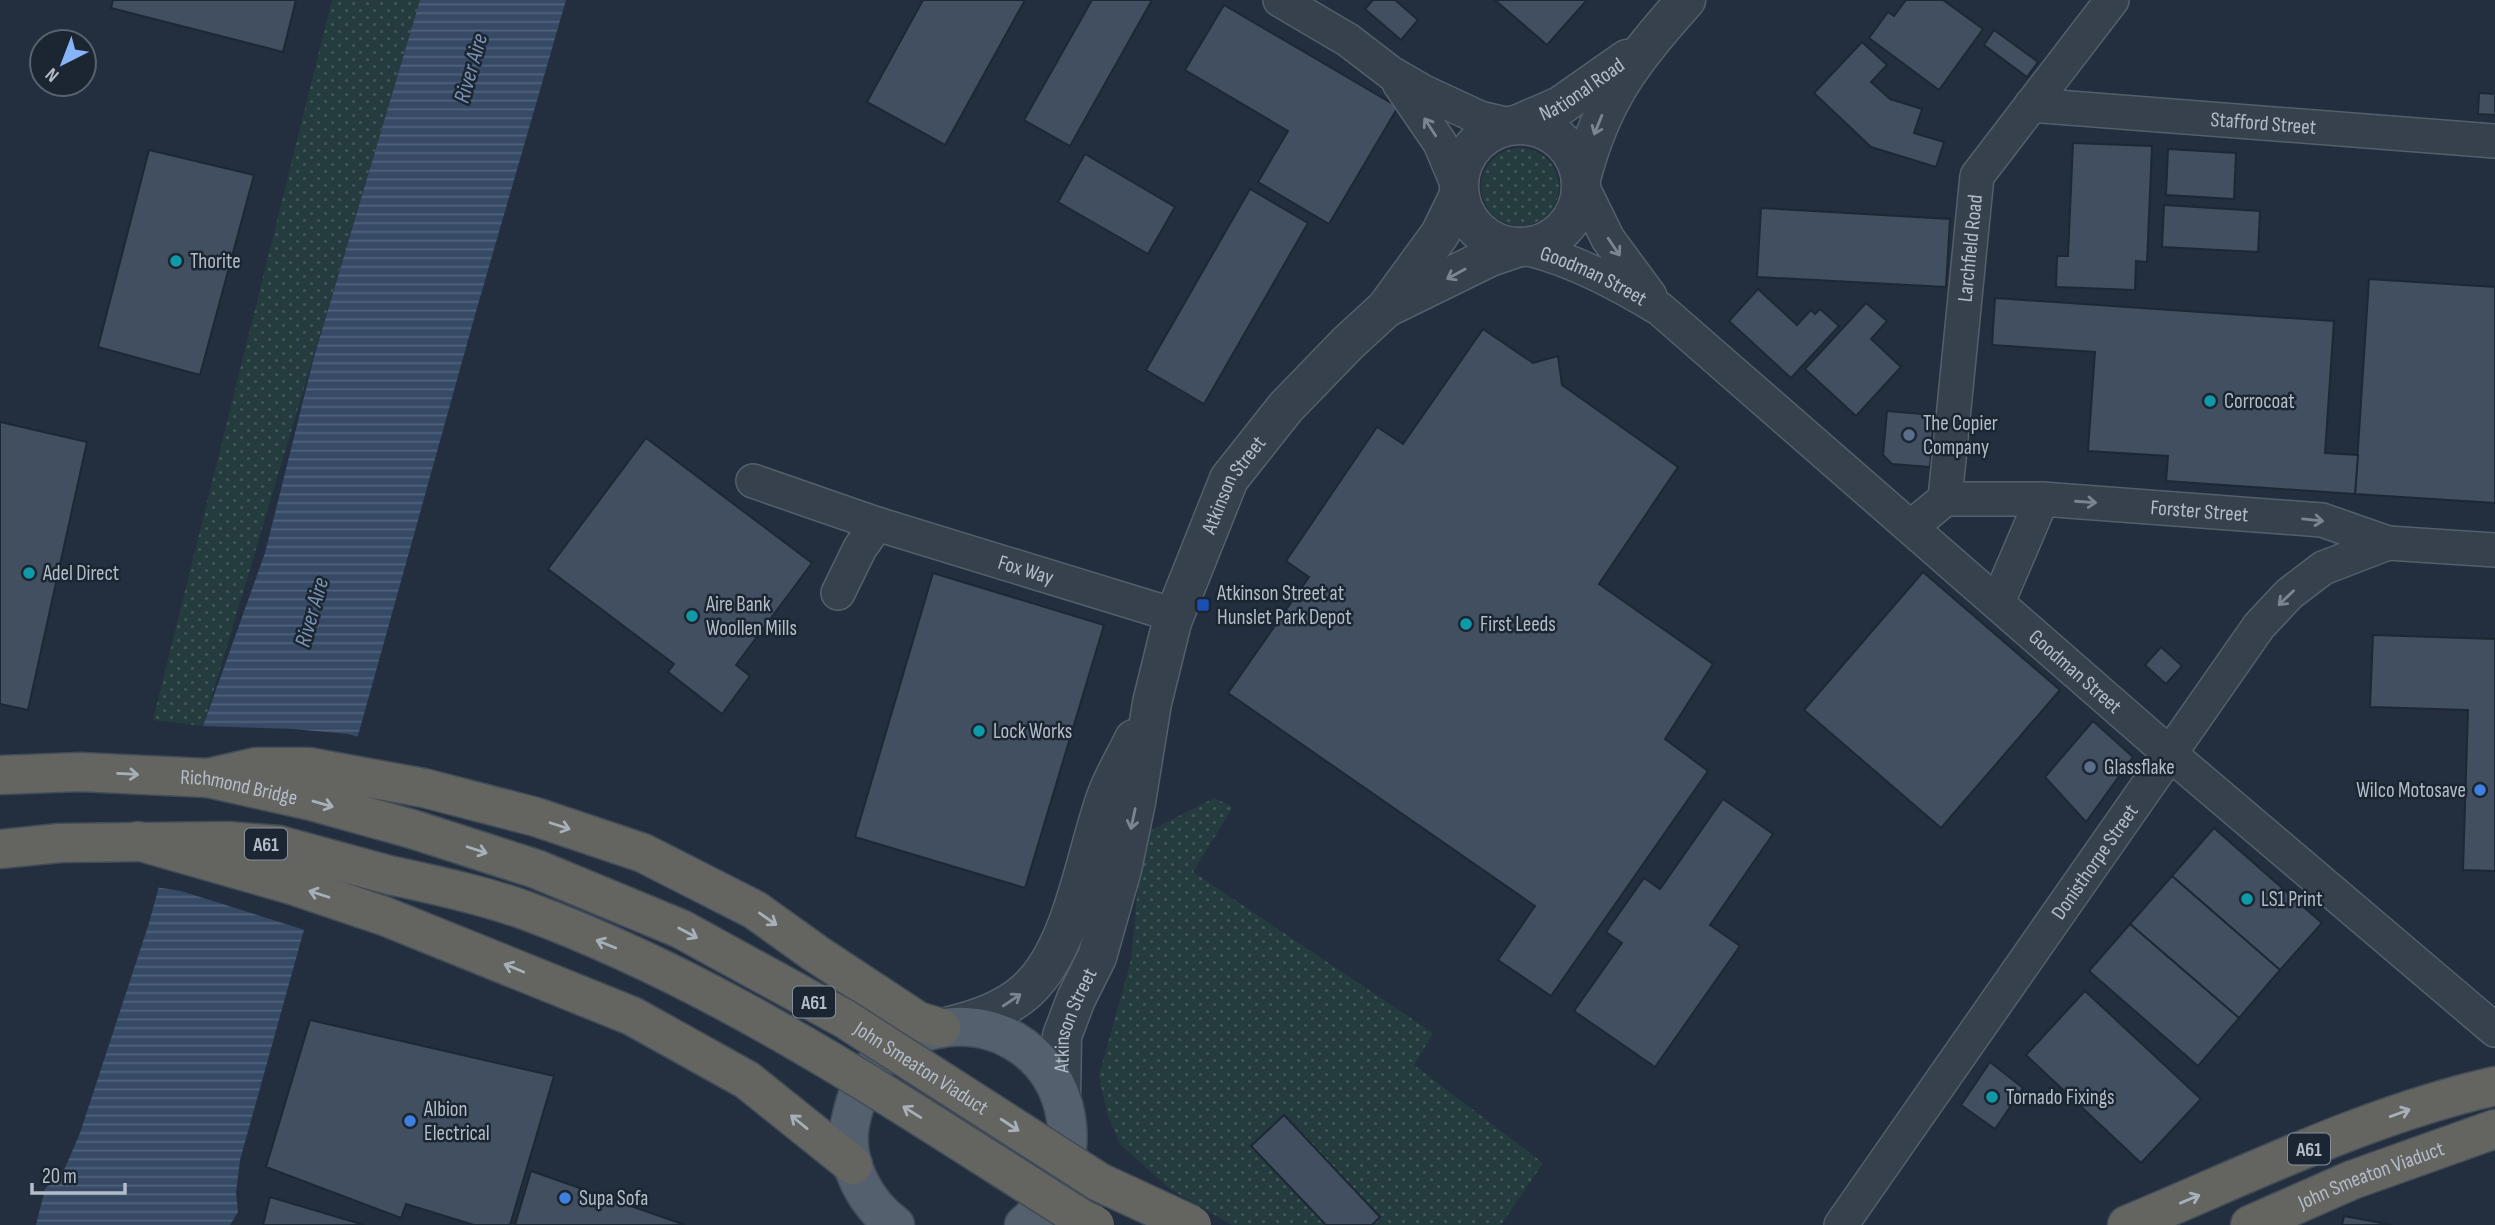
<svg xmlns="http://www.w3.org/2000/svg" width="2495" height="1225" font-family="'Sofia Sans Condensed',sans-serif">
<defs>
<pattern id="grass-dots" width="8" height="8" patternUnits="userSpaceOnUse" patternTransform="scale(1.75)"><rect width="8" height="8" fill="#253c3f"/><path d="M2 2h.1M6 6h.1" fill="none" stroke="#425659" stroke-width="1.8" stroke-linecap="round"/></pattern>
<pattern id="water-rules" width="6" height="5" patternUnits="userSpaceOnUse" patternTransform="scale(1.75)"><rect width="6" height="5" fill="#364a66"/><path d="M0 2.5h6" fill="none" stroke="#51627b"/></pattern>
</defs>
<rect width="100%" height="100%" fill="#232f3e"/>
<g fill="url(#grass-dots)">
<polygon points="332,0 420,0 203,726 153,720"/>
<circle cx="1520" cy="187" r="39"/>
<polygon points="1214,798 1233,807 1193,872 1433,1033 1414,1065 1543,1163 1501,1225 1232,1225 1170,1189 1120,1144 1107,1113 1099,1076 1131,960 1141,853 1148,832"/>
</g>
<polygon fill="url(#water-rules)" points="420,0 566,0 475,315 240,1160 236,1193 238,1212 230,1225 36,1225 45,1189 65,1168 80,1133 149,923 203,726 265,553 314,357"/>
<polygon fill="#232f3e" points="200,726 293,729 348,734 362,738 308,931 181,891 155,887"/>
<g fill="#424f60" stroke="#1e2835" stroke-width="2">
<polygon points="113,0 296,0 283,52 111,8"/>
<polygon points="923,0 1025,0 945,145 867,102"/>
<polygon points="1092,0 1152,0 1070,146 1024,120"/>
<polygon points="1373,0 1395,0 1418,20 1401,40 1365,9"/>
<polygon points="1495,0 1587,0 1547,45"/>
<polygon points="1906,0 1943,0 1983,29 1939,90 1869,38 1888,12 1894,16"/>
<polygon points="1224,5 1398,107 1329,224 1258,182 1288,131 1185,70"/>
<polygon points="1994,30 2038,62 2027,77 1984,45"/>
<polygon points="1862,42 1887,65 1871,82 1890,99 1922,109 1914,133 1944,142 1936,167 1871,147 1814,93"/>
<polygon points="2479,93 2495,94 2495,115 2478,114"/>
<polygon points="2073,143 2152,146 2147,262 2136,261 2135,290 2056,287 2057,256 2068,256"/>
<polygon points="2168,149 2236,153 2234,199 2166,195"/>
<polygon points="149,150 254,175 200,375 98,347"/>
<polygon points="1085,154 1175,207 1148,254 1058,202"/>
<polygon points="1250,189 1308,223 1204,404 1146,370"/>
<polygon points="2164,205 2260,211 2258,252 2162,247"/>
<polygon points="1761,208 1950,219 1946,287 1757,277"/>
<polygon points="2369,279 2495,287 2495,503 2355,494"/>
<polygon points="1758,289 1797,325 1811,310 1815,314 1820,309 1839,326 1791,378 1729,321"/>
<polygon points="1995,298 2334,321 2325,453 2358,455 2355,494 2166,481 2168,456 2088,451 2095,352 1992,345"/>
<polygon points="1866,303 1887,321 1871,339 1901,367 1856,416 1805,369"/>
<polygon points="1483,329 1533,363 1558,356 1562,385 1678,467 1599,584 1713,664 1665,739 1708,771 1551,996 1498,960 1535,906 1228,693 1309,577 1286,561 1377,427 1403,444"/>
<polygon points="1887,411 1934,415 1930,467 1892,464 1883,455"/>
<polygon points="0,422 87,442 28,710 0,704"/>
<polygon points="646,438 812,563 736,665 750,676 722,714 668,672 674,664 548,569"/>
<polygon points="1923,572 2060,690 1941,828 1804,710"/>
<polygon points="933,573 1104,625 1025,888 855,837"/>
<polygon points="2373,635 2495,639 2495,871 2463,870 2468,710 2370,707"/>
<polygon points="2161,647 2182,666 2166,684 2145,665"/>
<polygon points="2093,721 2133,757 2086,822 2045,777"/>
<polygon points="1723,799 1773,834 1710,925 1740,946 1655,1067 1574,1011 1622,943 1606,932 1644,878 1660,889"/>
<polygon points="2214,828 2322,923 2280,970 2172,876"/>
<polygon points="2172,876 2280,970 2239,1018 2130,924"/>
<polygon points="2130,924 2239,1018 2198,1066 2089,971"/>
<polygon points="2085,991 2201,1099 2141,1163 2026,1055"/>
<polygon points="310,1020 554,1076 510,1225 474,1225 406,1204 401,1218 266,1167"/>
<polygon points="1990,1062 2023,1088 1995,1129 1961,1105"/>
<polygon points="1284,1115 1380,1217 1372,1225 1326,1225 1251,1146"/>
<polygon points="531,1171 685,1225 515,1225"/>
<polygon points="270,1197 364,1225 263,1225"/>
<polygon points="2344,1216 2392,1225 2342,1225"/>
</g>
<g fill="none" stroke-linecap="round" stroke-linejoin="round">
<defs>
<g id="minor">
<polyline points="1280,0 1348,40 1391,73 1424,92 1480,118 1510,125"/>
<polyline points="1399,83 1440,143 1459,188"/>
<path id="s1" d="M 2031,105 L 2495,141"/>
<polyline points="1582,186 1608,239 1650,296"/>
<path id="s2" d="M 1525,248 C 1574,260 1617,283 1660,309 L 2169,753 L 2495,1030"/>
<path id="s3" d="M 753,481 L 877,524 L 1174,615"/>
<path id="s4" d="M 1945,499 L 1977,176 L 2112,0"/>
<path id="s5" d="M 1911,527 L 1945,499 L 2042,499 L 2322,520 L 2388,543 L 2495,550"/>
<polyline points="838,593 860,548 877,524"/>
<polyline points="1998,602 2042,499"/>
<path id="s6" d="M 1841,1225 L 2259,626 L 2289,594 L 2323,568 L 2388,543"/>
</g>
<g id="tertiary">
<circle cx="1520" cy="186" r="61"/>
<path id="s7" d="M 1516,125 L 1560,106 L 1627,59"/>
<path d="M 1581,179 C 1602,98 1632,61 1686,0"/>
<polyline points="1388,307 1490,257 1519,247"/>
<path d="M 950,1026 C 980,1019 1014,1007 1035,982 C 1074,938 1086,853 1106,797 C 1113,777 1125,758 1134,739"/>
<path id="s8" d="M 1061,1095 L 1062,1036 L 1076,999 L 1097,957 L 1122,869 L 1136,802 L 1152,703 L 1172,622 L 1229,479 L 1286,407 L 1348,343 L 1386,308 L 1440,234 L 1459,195"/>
</g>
<path id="primary" d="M 895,1225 C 865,1203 843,1162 850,1124 C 854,1105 859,1086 871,1070 C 903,1026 968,1014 1014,1041 C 1066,1071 1081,1138 1055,1190 C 1048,1204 1036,1215 1024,1225"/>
<g id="trunk">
<path id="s9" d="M 0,775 L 80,772 L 208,778 L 311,801 L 412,829"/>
<polyline points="208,778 256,767 309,767 424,788 536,817 643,853 755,910 815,953 918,1021 941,1028"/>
<polyline points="138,841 292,885 384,916 632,1016 747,1080 853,1165"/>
<polyline points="0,849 60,843 228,841 279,845 389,875"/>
<path d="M 2127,1225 C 2247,1175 2367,1115 2495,1086"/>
<path id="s10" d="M 2250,1225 L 2352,1180 L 2495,1129"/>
</g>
</defs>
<use href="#minor" stroke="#555f6c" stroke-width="36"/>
<use href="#tertiary" stroke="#555f6c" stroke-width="41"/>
<use href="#primary" stroke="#404a57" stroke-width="41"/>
<use href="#trunk" stroke="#424c59" stroke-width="41"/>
<use href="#minor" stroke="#37414e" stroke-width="33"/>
<use href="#tertiary" stroke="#37414e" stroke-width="38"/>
<use href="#primary" stroke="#55606e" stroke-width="38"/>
<use href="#trunk" stroke="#646461" stroke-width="38"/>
<defs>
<g id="trunk-bridge">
<path id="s11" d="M 412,829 L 536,869 L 681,929 L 845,1019 L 1099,1182 L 1192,1225"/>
<path d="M 389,875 C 435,885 483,895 527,911 C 729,986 901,1105 1082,1219 L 1095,1225"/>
</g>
</defs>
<use href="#trunk-bridge" stroke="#424c59" stroke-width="41" stroke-linecap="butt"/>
<use href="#trunk-bridge" stroke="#646461" stroke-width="38"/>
</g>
<defs><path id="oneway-shaft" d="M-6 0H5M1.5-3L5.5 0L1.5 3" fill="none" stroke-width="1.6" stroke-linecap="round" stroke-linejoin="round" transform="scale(1.75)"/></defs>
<g stroke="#7b8592">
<use href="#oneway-shaft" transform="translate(1598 125) rotate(112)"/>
<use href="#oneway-shaft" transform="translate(1430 127) rotate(-123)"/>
<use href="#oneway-shaft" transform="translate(1614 247) rotate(56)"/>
<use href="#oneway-shaft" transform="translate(1456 274) rotate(151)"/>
<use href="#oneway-shaft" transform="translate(2086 502) rotate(4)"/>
<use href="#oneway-shaft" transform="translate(2313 520) rotate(6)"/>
<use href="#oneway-shaft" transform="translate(2286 598) rotate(136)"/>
<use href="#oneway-shaft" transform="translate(1133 819) rotate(102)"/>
<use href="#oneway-shaft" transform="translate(1012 1000) rotate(-34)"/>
</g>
<g stroke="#a7afb9">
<use href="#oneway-shaft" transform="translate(128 774) rotate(3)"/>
<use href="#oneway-shaft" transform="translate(323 804) rotate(16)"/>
<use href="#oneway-shaft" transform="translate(560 826) rotate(18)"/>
<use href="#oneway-shaft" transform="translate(477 850) rotate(18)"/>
<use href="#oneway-shaft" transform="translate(319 894) rotate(-162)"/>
<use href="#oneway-shaft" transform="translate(768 919) rotate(35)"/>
<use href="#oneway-shaft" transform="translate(688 933) rotate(28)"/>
<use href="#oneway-shaft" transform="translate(606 944) rotate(-158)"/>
<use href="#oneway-shaft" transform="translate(514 968) rotate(-158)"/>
<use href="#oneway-shaft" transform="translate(912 1112) rotate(-148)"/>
<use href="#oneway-shaft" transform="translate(2400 1113) rotate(-20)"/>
<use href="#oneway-shaft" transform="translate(799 1122) rotate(-141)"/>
<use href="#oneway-shaft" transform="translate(1010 1125) rotate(33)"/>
<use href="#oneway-shaft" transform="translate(2190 1199) rotate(-23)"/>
</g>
<g fill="#0f9aa8" stroke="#1c2633" stroke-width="2.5">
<circle cx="176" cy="261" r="7"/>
<circle cx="2210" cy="401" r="7"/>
<circle cx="29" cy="573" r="7"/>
<circle cx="692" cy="616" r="7"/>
<circle cx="1466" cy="624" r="7"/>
<circle cx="979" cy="731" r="7"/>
<circle cx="2247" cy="899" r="7"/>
<circle cx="1992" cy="1097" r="7"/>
</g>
<g fill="#5c6f8a" stroke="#1c2633" stroke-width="2.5">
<circle cx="1909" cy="435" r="7"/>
<circle cx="2090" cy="767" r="7"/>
</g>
<rect fill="#1a4fb4" stroke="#1c2633" stroke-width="2.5" x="1196" y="598" width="14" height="14" rx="3.5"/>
<g fill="#3f7fe0" stroke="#1c2633" stroke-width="2.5">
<circle cx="2480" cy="790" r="7"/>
<circle cx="410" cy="1121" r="7"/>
<circle cx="565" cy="1198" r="7"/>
</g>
<g text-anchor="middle" stroke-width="5" stroke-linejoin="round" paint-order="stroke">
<g fill="#1c2633" stroke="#868f9c" stroke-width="2">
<rect x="245" y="828.5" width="42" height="31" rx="5"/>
<rect x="793" y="986.5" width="42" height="31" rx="5"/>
<rect x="2288" y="1133.5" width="42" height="31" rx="5"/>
</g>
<g font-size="19" font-weight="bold" fill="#b3bcc9">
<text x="266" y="851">A61</text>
<text x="814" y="1009">A61</text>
<text x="2309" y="1156">A61</text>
</g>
<g font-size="21" fill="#b3bcc9" stroke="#1c2633">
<text dy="7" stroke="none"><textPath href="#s7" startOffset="75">National Road</textPath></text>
<text dy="7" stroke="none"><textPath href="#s1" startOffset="233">Stafford Street</textPath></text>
<text dy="7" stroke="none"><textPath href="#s4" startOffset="252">Larchfield Road</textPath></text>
<text dy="7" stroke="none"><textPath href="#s2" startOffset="74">Goodman Street</textPath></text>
<text dy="7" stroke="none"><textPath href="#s8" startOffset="640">Atkinson Street</textPath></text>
<text dy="7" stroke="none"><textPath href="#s5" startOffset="299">Forster Street</textPath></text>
<text dy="7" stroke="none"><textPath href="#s3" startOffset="287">Fox Way</textPath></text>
<text dy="7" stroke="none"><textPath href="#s2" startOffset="700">Goodman Street</textPath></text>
<text dy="7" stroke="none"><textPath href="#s9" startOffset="240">Richmond Bridge</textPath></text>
<text dy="7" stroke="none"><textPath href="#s6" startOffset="443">Donisthorpe Street</textPath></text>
<text dy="7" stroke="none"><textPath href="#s8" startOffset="77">Atkinson Street</textPath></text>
<text dy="7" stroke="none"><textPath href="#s11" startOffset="565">John Smeaton Viaduct</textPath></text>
<text dy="7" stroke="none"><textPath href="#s10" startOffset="131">John Smeaton Viaduct</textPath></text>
</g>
<g font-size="21" fill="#b3bcc9" stroke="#1c2633" text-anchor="start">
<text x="190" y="268">Thorite</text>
<text x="2224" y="408">Corrocoat</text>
<text x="1923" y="430">The Copier<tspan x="1923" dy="24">Company</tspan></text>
<text x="43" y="580">Adel Direct</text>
<text x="1217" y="600">Atkinson Street at<tspan x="1217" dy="24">Hunslet Park Depot</tspan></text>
<text x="706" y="611">Aire Bank<tspan x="706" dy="24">Woollen Mills</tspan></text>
<text x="1480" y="631">First Leeds</text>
<text x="993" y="738">Lock Works</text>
<text x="2104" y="774">Glassflake</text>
<text x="2466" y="797" text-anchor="end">Wilco Motosave</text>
<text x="2261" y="906">LS1 Print</text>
<text x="2006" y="1104">Tornado Fixings</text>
<text x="424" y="1116">Albion<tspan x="424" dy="24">Electrical</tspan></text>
<text x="579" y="1205">Supa Sofa</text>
</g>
<g font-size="23" font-style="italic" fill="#7a92b2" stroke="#1c2633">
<text transform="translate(470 68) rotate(-74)" y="8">River Aire</text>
<text transform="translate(311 612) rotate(-74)" y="8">River Aire</text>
</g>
</g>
<g transform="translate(63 63) rotate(222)"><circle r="33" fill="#1c2633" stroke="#58626f" stroke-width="2"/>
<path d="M0-5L12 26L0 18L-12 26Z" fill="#87b3fb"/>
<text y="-10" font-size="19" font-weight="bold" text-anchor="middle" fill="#b3bcc9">N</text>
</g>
<path d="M32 1183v10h93v-10" fill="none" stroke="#b3bcc9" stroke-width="3.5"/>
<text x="42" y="1183" font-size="21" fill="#b3bcc9" stroke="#1c2633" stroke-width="5" paint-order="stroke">20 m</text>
</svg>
